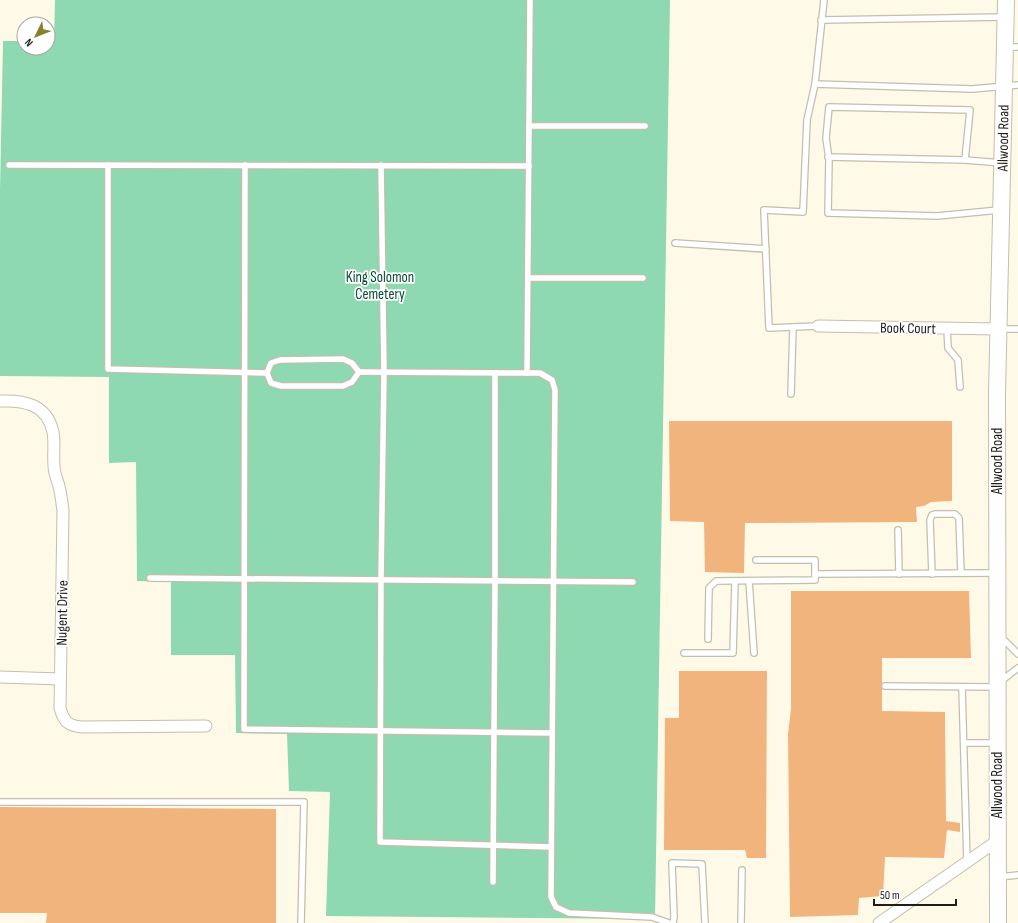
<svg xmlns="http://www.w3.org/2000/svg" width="1018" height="923" font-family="'Sofia Sans Condensed',sans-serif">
<rect width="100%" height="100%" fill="#fffae8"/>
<polygon fill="#8ed9b2" points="55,0 670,0 655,919 326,916 330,792 289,791 287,734 236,733 235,655 171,655 171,582 137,581 136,462 109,463 109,377 0,376 0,190 3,41 24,41 24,48 48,48 48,40 54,40"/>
<g fill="#f0b47c">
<polygon points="669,421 952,421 952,501 931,502 924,506 916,507 917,522 745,523 744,573 705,572 704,522 670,521"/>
<polygon points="791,591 969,591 971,658 882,658 882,683 881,686 882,689 882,711 945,712 946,821 960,823 960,832 947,830 944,858 885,857 883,896 859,898 858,915 790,917 788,734 791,709"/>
<polygon points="679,671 767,671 766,858 747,858 745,850 664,850 665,718 679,718"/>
<polygon points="0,807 276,809 276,923 46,923 47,913 0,913"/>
</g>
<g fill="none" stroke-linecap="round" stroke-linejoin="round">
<defs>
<g id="lane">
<polyline points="530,0 527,373 540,373 552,380 555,390 551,897 556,907 569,913 652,917 669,923"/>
<polyline points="821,20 1004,17"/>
<polyline points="1006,47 1018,47"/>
<polyline points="815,84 824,0"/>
<polyline points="529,126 645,126"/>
<polyline points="828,157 965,160 1002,163"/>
<polyline points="965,160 970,110 829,107 826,138 829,159 828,213 937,216 999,210"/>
<polyline points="9,165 529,166"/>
<polyline points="108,165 108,369 267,373"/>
<polyline points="245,165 244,729 552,733"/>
<polyline points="381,165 384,372 381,580 380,842 551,847"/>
<polyline points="675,243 766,249"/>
<polyline points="528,278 643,278"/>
<polyline points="818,326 769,328 764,210 803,212 807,120 815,84 972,89 1018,85"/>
<polyline points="947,328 948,348 958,360 960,387"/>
<polyline points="1001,329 1018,329"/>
<polygon points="343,359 352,363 359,372 352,382 343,386 281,386 271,383 267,373 271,363 280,360"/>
<polyline points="359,372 527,373"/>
<polyline points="791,394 793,327"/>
<polyline points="898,530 899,574"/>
<polyline points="815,574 997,573"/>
<polyline points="932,574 930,520 932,515 935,514 955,514 959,518 961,573"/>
<polyline points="150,578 633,582"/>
<polyline points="749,581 754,653"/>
<polyline points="1001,637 1018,654"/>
<polyline points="708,639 709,588 716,581 815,580 815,560 756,560"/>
<polyline points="684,653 733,653 735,581"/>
<polyline points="1001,681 1018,668"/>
<polyline points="885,686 997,687"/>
<polyline points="962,687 967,862"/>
<polyline points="964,743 997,743"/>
<polyline points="0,802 304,802 301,923"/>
<polyline points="1000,877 1018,875"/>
<polyline points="493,882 495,580 495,373"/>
<polyline points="673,923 674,917 672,863 702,864 705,923"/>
<polyline points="741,923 742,870"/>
</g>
<g id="street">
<polyline points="818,326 998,329"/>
<path d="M 0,401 C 24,400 47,404 53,432 C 55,443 53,454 54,466 C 54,473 57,479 59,486 C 61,494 62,503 63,511 L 60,708 C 64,722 68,726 83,727 L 206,726"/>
<polyline points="0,677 60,679"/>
<polyline points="879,923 997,841"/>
</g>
<polyline id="secondary" points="998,923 997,393 1006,0"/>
</defs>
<use href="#lane" stroke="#c3bead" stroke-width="8"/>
<use href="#street" stroke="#c3bead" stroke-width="13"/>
<use href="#secondary" stroke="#c3bead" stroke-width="18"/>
<use href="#lane" stroke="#fff" stroke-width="5.5"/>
<use href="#street" stroke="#fff" stroke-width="11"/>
<use href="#secondary" stroke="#fff" stroke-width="16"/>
</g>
<g text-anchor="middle" stroke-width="3.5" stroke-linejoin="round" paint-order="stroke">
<g font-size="15" fill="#1f1d17" stroke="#fff">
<text transform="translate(1003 138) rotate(-89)" y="5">Allwood Road</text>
<text transform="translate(908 328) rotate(1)" y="5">Book Court</text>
<text transform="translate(997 461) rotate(-90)" y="5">Allwood Road</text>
<text transform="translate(62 613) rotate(-89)" y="5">Nugent Drive</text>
<text transform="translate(997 785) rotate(-90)" y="5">Allwood Road</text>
</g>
<g font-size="15" fill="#074b30" stroke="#fff">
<text x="380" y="282">King Solomon<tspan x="380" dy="17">Cemetery</tspan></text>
</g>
</g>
<g transform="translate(36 36) rotate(227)"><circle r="19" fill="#ffffff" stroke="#a5a5a2"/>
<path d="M0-3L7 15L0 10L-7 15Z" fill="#84832d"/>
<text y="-6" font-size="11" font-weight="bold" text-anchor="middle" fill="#1f1d17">N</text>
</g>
<path d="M874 899v6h82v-6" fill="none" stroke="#1f1d17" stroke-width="2"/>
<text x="880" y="899" font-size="12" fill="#1f1d17" stroke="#ffffff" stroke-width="3" paint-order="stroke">50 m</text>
</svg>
